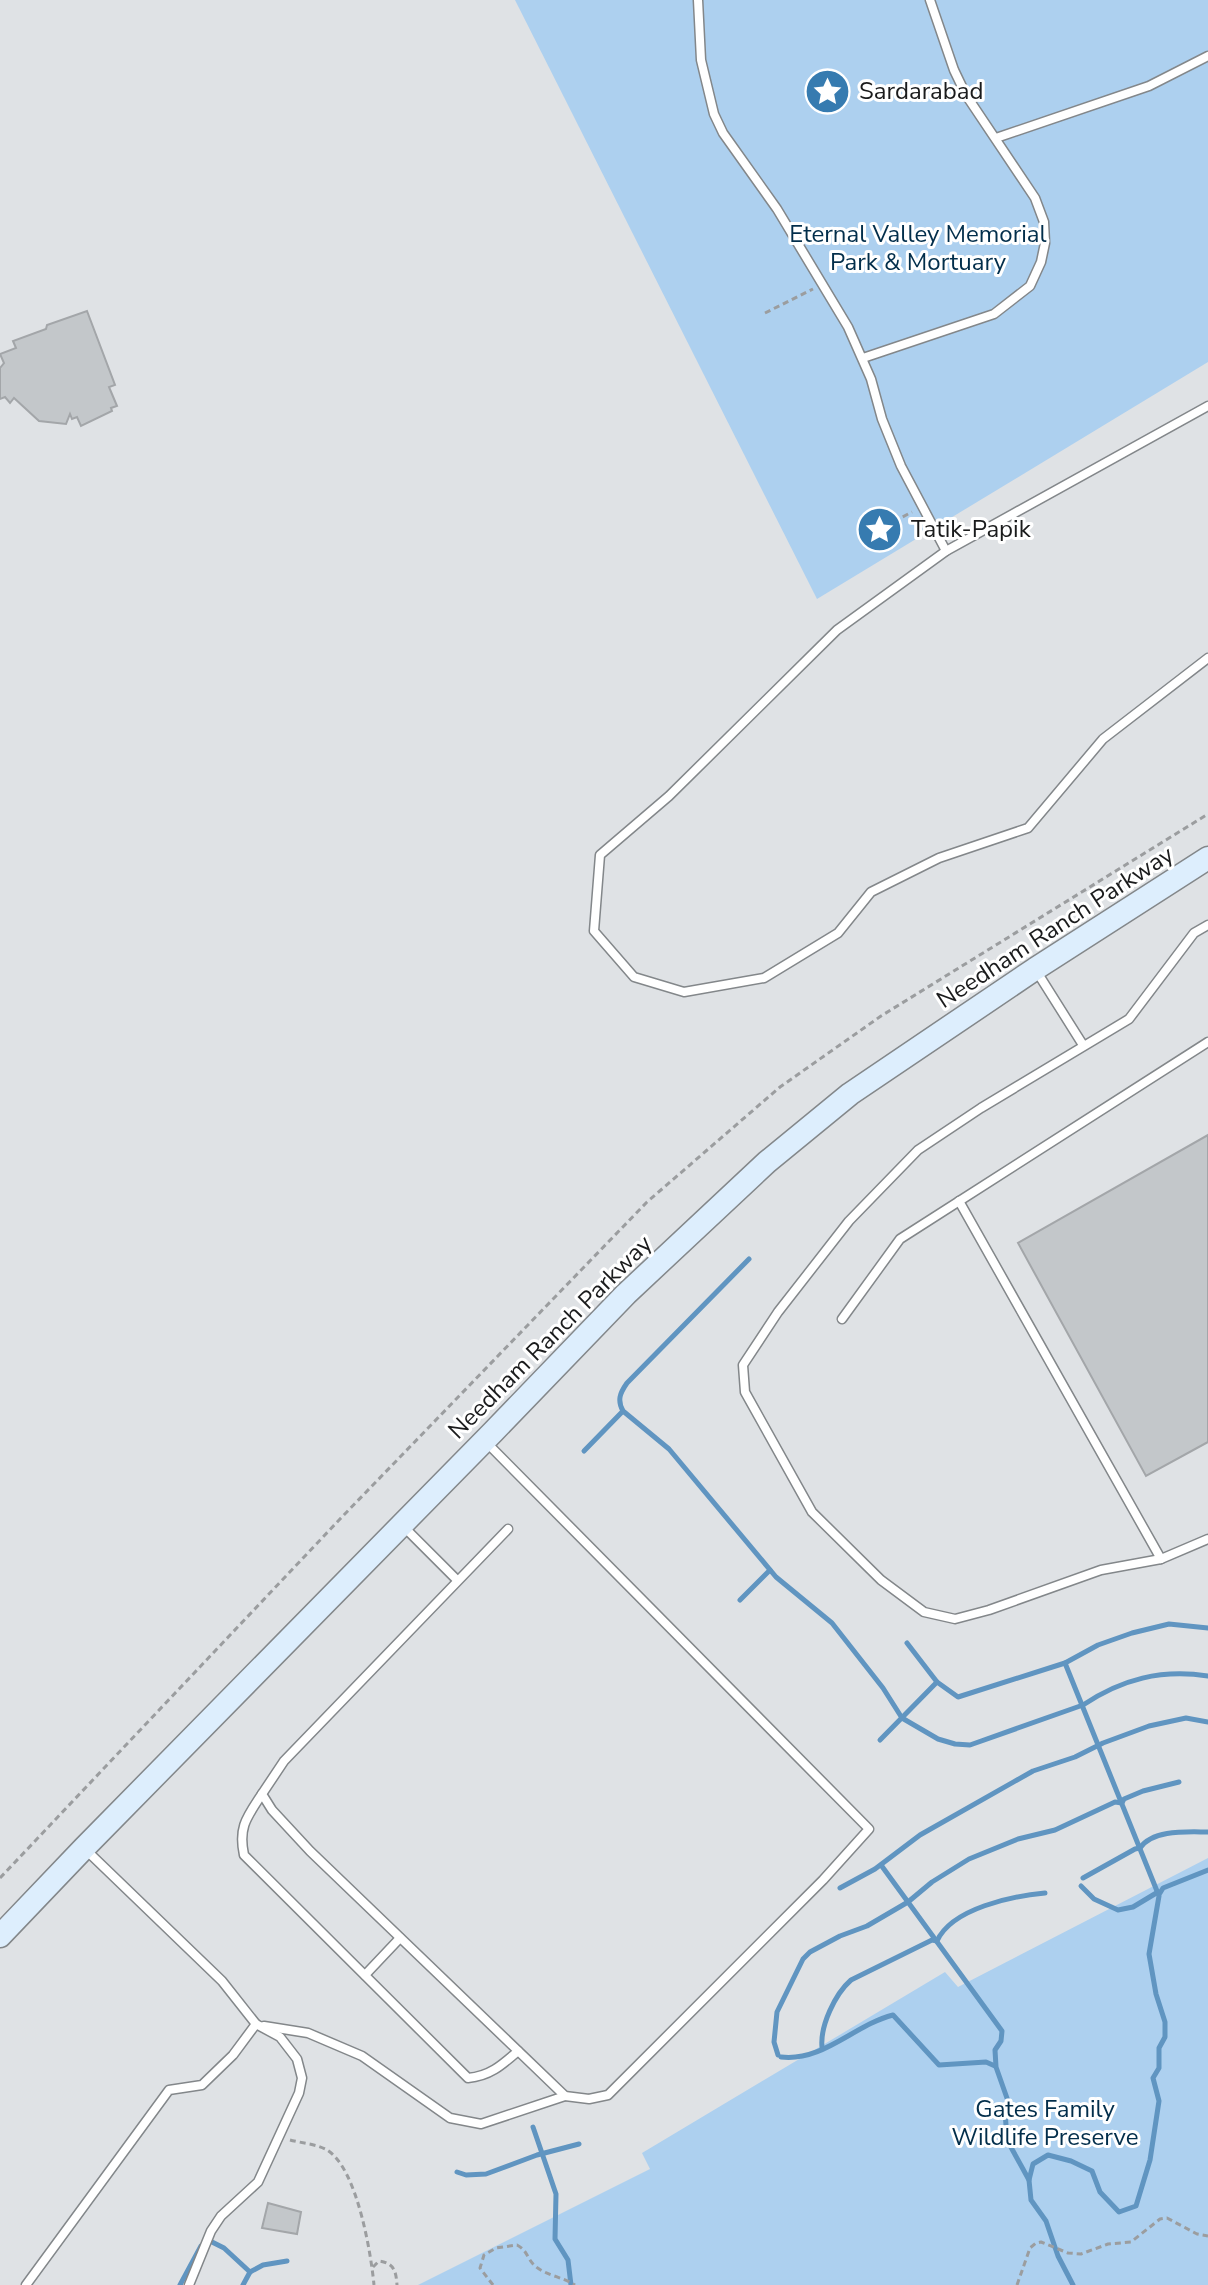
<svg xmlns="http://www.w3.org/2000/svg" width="1208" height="2285" font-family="'Nunito Sans',sans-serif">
<rect width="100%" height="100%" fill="#dfe2e5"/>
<g fill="#add0ef">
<polygon points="515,0 1208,0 1208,362 817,599"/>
<polygon points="1208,1858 1208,2285 418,2285 650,2169 642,2153 945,1972 958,1987"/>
</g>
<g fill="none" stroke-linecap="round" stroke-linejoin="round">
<g stroke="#6095c1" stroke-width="5">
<path d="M 749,1259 L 627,1383 C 620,1393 617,1400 623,1411 L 669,1449 L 776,1577 L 832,1623 L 883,1688 L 902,1718 L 938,1739 L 955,1744 L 970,1745 L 1083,1705 C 1122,1679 1161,1669 1208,1676"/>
<polyline points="584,1451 623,1411"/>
<polyline points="740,1600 770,1570"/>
<polyline points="907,1643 937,1682 958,1697 1065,1663 1098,1645 1132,1633 1169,1624 1208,1628"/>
<polyline points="880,1740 937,1682"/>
<polyline points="881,1865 1002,2031 1001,2041 995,2050 996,2067 1008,2101 1005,2111 1007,2140 1029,2180 1031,2200 1046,2221 1058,2256 1073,2285"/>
<path d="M 1083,1878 L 1135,1849 L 1140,1848 C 1153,1829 1188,1832 1208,1832"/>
<polyline points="1081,1886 1094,1899 1118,1910 1133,1907 1158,1892"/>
<polyline points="840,1888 875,1869 920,1835 1033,1771 1075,1757 1103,1743 1149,1726 1186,1718 1208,1722"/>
<polyline points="1160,1893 1163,1888 1208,1870"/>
<path d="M 822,2047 C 820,2026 835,1994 851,1980 L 932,1940 L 937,1941 C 952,1908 1013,1896 1045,1893"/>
<polyline points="778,2055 774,2042 777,2012 803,1959 810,1952 840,1936 867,1926 908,1902 932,1882 969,1859 1018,1839 1055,1830 1115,1802 1122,1803 1124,1799 1143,1791 1179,1782"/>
<path d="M 781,2057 C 823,2062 854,2025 893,2015 L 939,2065 L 986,2062 L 995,2066"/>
<polyline points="533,2127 556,2194 555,2239 568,2260 571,2285"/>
<polyline points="457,2172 466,2175 486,2174 537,2155 579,2144"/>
<polyline points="1029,2180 1033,2164 1048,2155 1071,2161 1092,2171 1100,2192 1119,2212 1136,2206 1150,2160 1159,2101 1153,2078 1159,2068 1159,2048 1165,2037 1165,2022 1156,1994 1149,1954 1159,1896 1065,1663"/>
<polyline points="206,2239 224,2248 250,2272 263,2265 287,2261"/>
<polyline points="180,2285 201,2246"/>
<polyline points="243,2285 250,2272"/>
</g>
</g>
<g fill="#c3c7ca" stroke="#a3a6a9" stroke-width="2">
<polygon points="87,311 115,385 109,387 117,406 111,408 112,411 81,426 77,417 72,419 70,414 66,424 39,421 14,398 10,403 5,397 0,399 0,368 4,363 0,354 16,348 13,341 46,329 47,325"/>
<polygon points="1208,1135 1208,1442 1146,1476 1018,1243"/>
<polygon points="268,2203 301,2212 297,2234 262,2228"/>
</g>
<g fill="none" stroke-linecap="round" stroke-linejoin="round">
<defs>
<g id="lane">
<polyline points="698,0 701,60 714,114 723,133 777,209 848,327 871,379 882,419 901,466 946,551"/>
<polyline points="996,138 1149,86 1208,56"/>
<polyline points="863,358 994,314 1030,286 1041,262 1045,243 1044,222 1035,198 966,95 954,70 930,0"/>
<polyline points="1208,406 946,551 837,630 669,796 600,855 594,931 634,977 684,992 764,978 838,933 871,892 939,858 1028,828 1103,739 1208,658"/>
<polyline points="1208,925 1194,933 1129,1019 981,1108 918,1150 849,1221 778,1312 743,1365 745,1392 812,1512 881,1580 924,1612 955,1619 989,1610 1101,1570 1161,1559 1208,1539"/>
<polyline points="1037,972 1083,1045"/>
<polyline points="959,1201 1161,1559"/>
<polyline points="842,1319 900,1239 1208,1042"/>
<polyline points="487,1443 869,1829 823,1880 608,2095 589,2099 565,2096 310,1851 272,1810 262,1794 284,1761 508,1529"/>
<polyline points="402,1525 457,1580"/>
<path d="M 262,1794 C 247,1817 238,1827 244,1855 L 468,2078 C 490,2076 502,2065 518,2051"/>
<polyline points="84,1848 222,1981 256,2024 280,2037 297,2059 302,2078 299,2093 258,2182 221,2216 211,2231 189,2285"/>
<polyline points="365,1975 400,1938"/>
<polyline points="264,2026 308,2033 362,2056 450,2118 481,2124 565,2096"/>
<polyline points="26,2285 169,2090 202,2085 233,2055 256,2024"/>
</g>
<polyline id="secondary" points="0,1936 84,1848 493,1432 626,1294 767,1162 850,1094 1035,969 1208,858"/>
</defs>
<use href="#lane" stroke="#83878a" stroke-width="11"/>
<use href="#secondary" stroke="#83878a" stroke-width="25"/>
<g stroke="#9b9d9f" stroke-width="3" stroke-dasharray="6 4" stroke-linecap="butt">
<polyline points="765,313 813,289"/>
<polyline points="885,526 912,512"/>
<polyline points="0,1878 340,1519 647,1202 780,1087 881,1016 1208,814"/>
<path d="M 290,2140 C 301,2143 317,2144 327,2150 C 357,2168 371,2253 374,2285"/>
<path d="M 373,2267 L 379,2261 C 394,2263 396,2271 397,2285"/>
<path d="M 493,2285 L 480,2268 L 484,2255 L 496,2248 L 517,2245 C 527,2250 527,2258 534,2265 C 544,2275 563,2277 575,2285"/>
<polyline points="1017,2285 1030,2248 1036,2243 1041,2242 1068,2253 1081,2254 1108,2244 1131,2242 1160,2219 1167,2218 1197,2234 1208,2236"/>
</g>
<use href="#lane" stroke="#fff" stroke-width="8"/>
<use href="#secondary" stroke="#ddeefd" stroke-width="22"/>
</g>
<defs>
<symbol id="sight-disc" viewBox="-11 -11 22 22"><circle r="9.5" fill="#367bb0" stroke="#fff"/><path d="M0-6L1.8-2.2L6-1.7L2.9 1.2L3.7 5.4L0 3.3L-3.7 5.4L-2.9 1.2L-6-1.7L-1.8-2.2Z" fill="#fff"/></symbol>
</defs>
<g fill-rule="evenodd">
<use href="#sight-disc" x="802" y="66" width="51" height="51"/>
<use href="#sight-disc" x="854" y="504" width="51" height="51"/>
</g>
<g text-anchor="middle" stroke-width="6" stroke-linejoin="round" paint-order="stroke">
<g font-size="24" fill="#1a1b1c" stroke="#fff" text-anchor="start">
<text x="859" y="99">Sardarabad</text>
<text x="911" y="537">Tatik-Papik</text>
</g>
<g font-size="24" fill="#022e4b" stroke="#fff">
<text x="918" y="242">Eternal Valley Memorial<tspan x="918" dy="28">Park &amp; Mortuary</tspan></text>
<text x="1045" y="2117">Gates Family<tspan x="1045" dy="28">Wildlife Preserve</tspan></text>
</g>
<g font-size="24" fill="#1a1b1c" stroke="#fff">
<text transform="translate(1055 927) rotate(-33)" y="8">Needham Ranch Parkway</text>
<text transform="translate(550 1337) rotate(-45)" y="8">Needham Ranch Parkway</text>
</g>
</g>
</svg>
